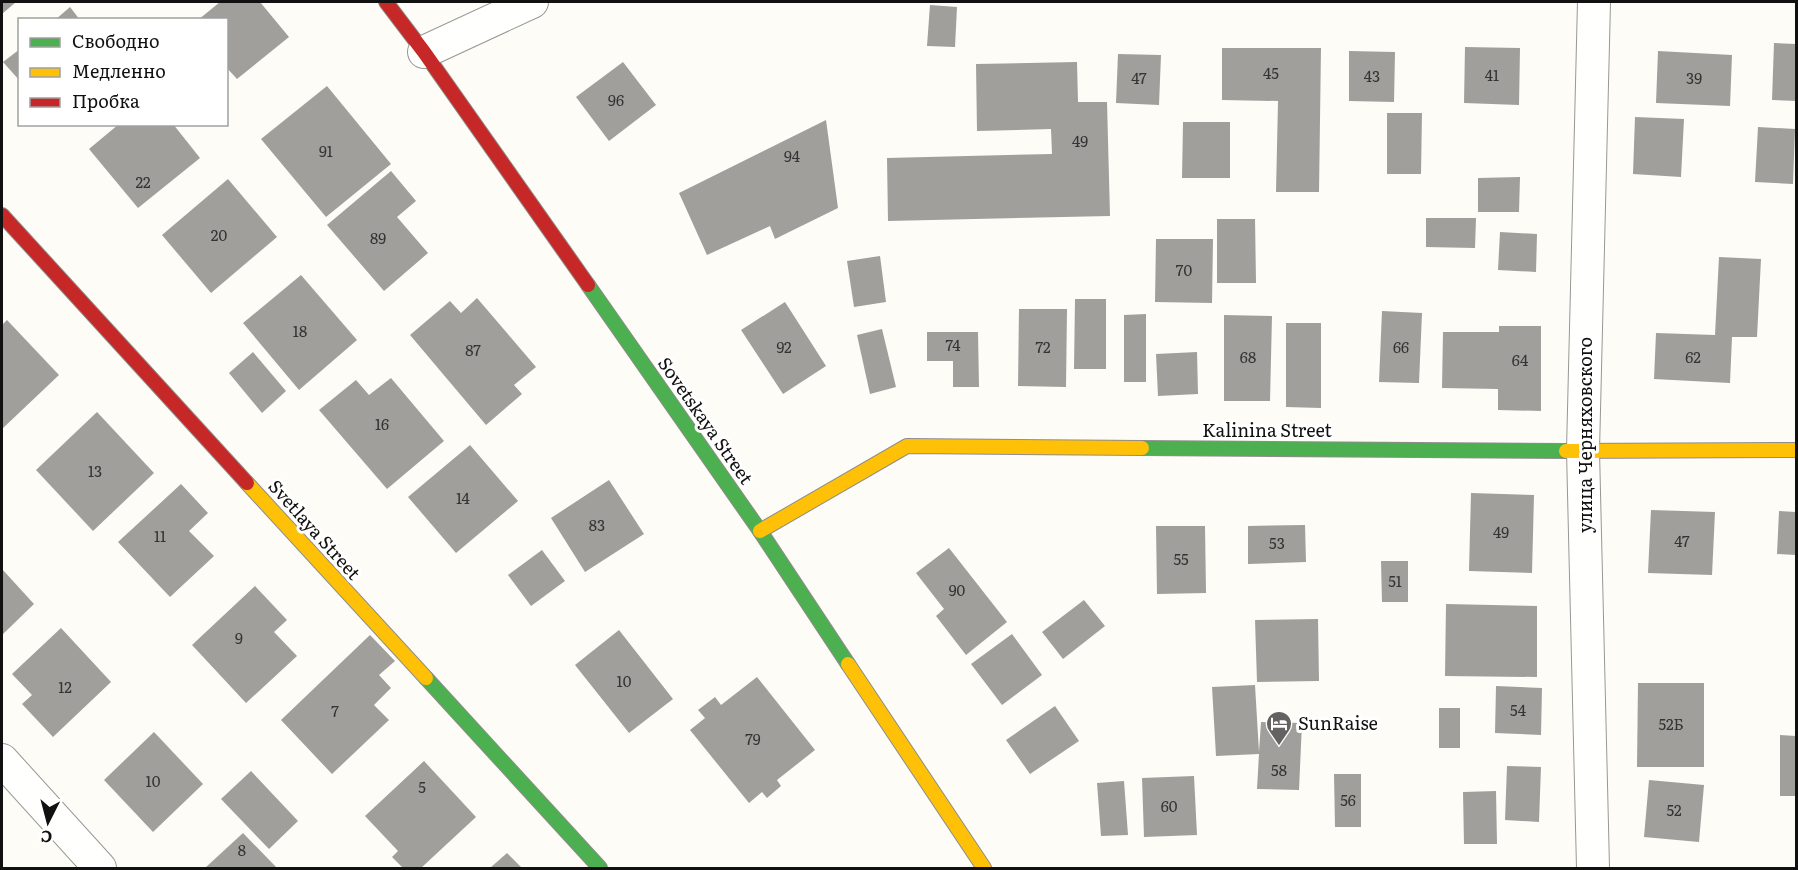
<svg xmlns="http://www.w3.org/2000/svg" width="1798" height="870" font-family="Literata,serif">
<rect width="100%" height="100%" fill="#fdfcf7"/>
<g fill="#a19f9c">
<polygon points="2,2 16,2 2,14"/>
<polygon points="220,2 260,2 289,37 237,79 226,67 226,20 198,20"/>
<polygon points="930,5 957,7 955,47 927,46"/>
<polygon points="70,7 80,20 55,20"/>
<polygon points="1774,43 1796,44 1796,101 1772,100"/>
<polygon points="1465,47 1520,48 1519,105 1464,103"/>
<polygon points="1222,48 1321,48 1319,192 1276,192 1278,101 1222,100"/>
<polygon points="20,49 20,81 3,62"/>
<polygon points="1349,51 1395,52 1394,102 1349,101"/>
<polygon points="1658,51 1732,55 1730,106 1656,103"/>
<polygon points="1118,54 1161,55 1159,105 1116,103"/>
<polygon points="623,62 656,105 609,141 576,97"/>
<polygon points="1077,62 1078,102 1107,102 1110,216 888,221 887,158 1052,154 1051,129 977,131 976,64"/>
<polygon points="327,86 391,164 326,217 261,139"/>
<polygon points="1387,113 1422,113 1421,174 1387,174"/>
<polygon points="1635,117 1684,119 1681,177 1633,174"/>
<polygon points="826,120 838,208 775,239 770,226 707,255 679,193"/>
<polygon points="1183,122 1230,122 1230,178 1182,178"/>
<polygon points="119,124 173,124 200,158 138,208 89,149"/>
<polygon points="1758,127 1795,129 1793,184 1755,182"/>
<polygon points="391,171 416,201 397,217 428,253 384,291 327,225"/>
<polygon points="1520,177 1519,212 1478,212 1478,178"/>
<polygon points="228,179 277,237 211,293 162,235"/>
<polygon points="1426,218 1476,218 1475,248 1426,247"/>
<polygon points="1217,219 1255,219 1256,283 1217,283"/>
<polygon points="1500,232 1537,234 1536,272 1498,270"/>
<polygon points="1156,239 1213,239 1212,303 1155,302"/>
<polygon points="880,256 886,302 854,307 847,261"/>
<polygon points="1719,257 1761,259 1757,337 1732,337 1730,383 1654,379 1656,333 1715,335"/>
<polygon points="301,275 357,340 299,390 243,323"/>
<polygon points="477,298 536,367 514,385 522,394 486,425 410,335 450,301 461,313"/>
<polygon points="1075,299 1106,299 1106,369 1074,369"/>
<polygon points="785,302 826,366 783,394 741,330"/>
<polygon points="1019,309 1067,309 1066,387 1018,386"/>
<polygon points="1382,311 1422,313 1419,383 1379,382"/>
<polygon points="1146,314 1146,382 1124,382 1124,315"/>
<polygon points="1224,315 1272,316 1270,401 1224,401"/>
<polygon points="7,320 59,375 2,429 2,325"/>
<polygon points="1286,323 1321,323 1321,408 1286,407"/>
<polygon points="1499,326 1541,326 1541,411 1498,410 1498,389 1442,388 1443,332 1499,332"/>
<polygon points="882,329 896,387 870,394 857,335"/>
<polygon points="927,332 978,332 979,387 953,387 953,361 927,361"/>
<polygon points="253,352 286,391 262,413 229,373"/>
<polygon points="1197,352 1198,394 1158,396 1156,354"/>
<polygon points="391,378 444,441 387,489 319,410 356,380 369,395"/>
<polygon points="97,412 154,473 93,531 36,470"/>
<polygon points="470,445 518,501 456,553 408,497"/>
<polygon points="609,480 644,534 585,572 551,518"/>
<polygon points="181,484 208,513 189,531 214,556 170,597 118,542"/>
<polygon points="1471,493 1534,495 1532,573 1469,571"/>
<polygon points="1651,510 1715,512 1712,575 1648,573"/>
<polygon points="1779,511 1796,512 1796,555 1777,554"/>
<polygon points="1305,525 1306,562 1248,564 1248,526"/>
<polygon points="1156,526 1205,526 1206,593 1157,594"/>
<polygon points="949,548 1007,622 966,655 936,616 944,609 916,573"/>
<polygon points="542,550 565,581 531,606 508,575"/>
<polygon points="1381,561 1408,561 1408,602 1382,602"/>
<polygon points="2,569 34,604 2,635"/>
<polygon points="255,586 287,620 274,632 297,656 246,703 192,645"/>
<polygon points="1084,600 1105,626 1063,659 1042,632"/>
<polygon points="1446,604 1537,606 1537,677 1445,676"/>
<polygon points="1318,619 1319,681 1257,682 1255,620"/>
<polygon points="61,628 111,682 53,737 22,704 32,695 12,674"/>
<polygon points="619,630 673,699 629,733 575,665"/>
<polygon points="1012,634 1042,675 1002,705 971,664"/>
<polygon points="370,635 395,661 379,675 391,688 374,705 389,720 332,774 281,720"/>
<polygon points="757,677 815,750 777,780 781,786 767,798 762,792 749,803 690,730 705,718 698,710 715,697 721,705"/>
<polygon points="1638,683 1704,683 1704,767 1637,767"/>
<polygon points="1255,685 1259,752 1261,722 1302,723 1299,790 1257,789 1259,754 1216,756 1212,687"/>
<polygon points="1496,686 1542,688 1541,735 1495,733"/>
<polygon points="1055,706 1079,741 1030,774 1006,740"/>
<rect x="1439" y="708" width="21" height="40"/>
<polygon points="154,732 203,784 153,832 104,780"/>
<polygon points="1780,735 1796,736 1796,796 1780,796"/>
<polygon points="424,761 476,817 421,868 403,868 392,857 398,851 365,816"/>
<polygon points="1507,766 1541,767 1539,822 1505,820"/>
<polygon points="251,771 298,821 269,849 221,799"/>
<polygon points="1334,774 1361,774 1361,827 1335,827"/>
<polygon points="1194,776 1197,835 1144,837 1142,778"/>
<polygon points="1649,780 1704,785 1699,842 1644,837"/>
<polygon points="1124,781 1128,835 1101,836 1097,783"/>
<polygon points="1496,791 1497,844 1464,844 1463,792"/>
<polygon points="243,833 277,868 205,868"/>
<polygon points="507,853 522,868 490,868"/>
</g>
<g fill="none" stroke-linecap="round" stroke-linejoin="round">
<defs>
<g id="street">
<polyline points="424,52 532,2"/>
<polyline points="2,760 100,868"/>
<polyline points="1593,868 1583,451 1594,2"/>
</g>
<g id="fast">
<polyline points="588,285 760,531 848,664"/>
<polyline points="1142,448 1566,451"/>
<polyline points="426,678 600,868"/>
</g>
<g id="slow">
<polyline points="1566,451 1796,450"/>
<polyline points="247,483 426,678"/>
<polyline points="760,531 907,446 1142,448"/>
<polyline points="848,664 984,868"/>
</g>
<g id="jam">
<polyline points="386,2 424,52 588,285"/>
<polyline points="2,215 247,483"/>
</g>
</defs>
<use href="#street" stroke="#979795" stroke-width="34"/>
<use href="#fast" stroke="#8e8d8b" stroke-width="16"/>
<use href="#slow" stroke="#8e8d8b" stroke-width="16"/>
<use href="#jam" stroke="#8e8d8b" stroke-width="16"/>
<use href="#street" stroke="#fffffe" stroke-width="32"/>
<use href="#fast" stroke="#4caf50" stroke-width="14"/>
<use href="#slow" stroke="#ffc107" stroke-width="14"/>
<use href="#jam" stroke="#c62828" stroke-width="14"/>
</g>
<defs>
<symbol id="hotel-pin" viewBox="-11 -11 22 30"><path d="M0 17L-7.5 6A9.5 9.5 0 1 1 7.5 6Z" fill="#646362" stroke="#fff"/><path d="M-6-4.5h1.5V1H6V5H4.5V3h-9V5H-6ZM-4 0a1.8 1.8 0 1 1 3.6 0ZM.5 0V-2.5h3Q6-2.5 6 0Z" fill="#fff"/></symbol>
</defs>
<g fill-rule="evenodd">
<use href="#hotel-pin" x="1264" y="709" width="30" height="40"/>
</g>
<g text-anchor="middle" stroke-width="6" stroke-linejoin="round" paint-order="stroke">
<g font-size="15" fill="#353434">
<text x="1271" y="79">45</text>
<text x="1492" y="81">41</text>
<text x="1372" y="82">43</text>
<text x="1139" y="84">47</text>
<text x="1694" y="84">39</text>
<text x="616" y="106">96</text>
<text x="1080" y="147">49</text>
<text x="326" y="157">91</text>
<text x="792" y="162">94</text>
<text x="143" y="188">22</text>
<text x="219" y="241">20</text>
<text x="378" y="244">89</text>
<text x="1184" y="276">70</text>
<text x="300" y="337">18</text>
<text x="953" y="351">74</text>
<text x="784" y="353">92</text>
<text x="1043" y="353">72</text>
<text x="1401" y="353">66</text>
<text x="473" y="356">87</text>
<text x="1248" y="363">68</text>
<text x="1693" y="363">62</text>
<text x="1520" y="366">64</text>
<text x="382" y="430">16</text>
<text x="95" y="477">13</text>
<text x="463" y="504">14</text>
<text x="597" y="531">83</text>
<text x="1501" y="538">49</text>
<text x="160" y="542">11</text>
<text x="1682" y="547">47</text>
<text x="1277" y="549">53</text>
<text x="1181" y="565">55</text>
<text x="1395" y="587">51</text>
<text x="957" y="596">90</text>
<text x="239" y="644">9</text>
<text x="624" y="687">10</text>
<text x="65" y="693">12</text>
<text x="1518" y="716">54</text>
<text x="335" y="717">7</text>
<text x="1671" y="730">52Б</text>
<text x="753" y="745">79</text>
<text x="1279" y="776">58</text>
<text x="153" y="787">10</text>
<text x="422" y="793">5</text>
<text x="1348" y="806">56</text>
<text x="1169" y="812">60</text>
<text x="1674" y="816">52</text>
<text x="242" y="856">8</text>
</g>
<g font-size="18" fill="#111" stroke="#fff">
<text transform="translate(705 421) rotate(55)" y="6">Sovetskaya Street</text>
<text x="1267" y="437">Kalinina Street</text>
<text transform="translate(1586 435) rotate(-90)" y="6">улица Черняховского</text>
<text transform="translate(314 530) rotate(48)" y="6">Svetlaya Street</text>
</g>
<g font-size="18" fill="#111" stroke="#fff" text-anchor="start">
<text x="1298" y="730">SunRaise</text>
</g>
</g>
<rect width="1798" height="870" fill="none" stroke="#111111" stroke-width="6"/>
<rect x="18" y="18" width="210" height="108" fill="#ffffff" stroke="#a0a0a0" stroke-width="1.5"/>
<rect x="30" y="38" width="30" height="9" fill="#4caf50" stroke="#a0a0a0" stroke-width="1.5"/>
<text x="72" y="48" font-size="18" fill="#111111">Свободно</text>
<rect x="30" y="68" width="30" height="9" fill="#ffc107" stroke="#a0a0a0" stroke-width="1.5"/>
<text x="72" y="78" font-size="18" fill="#111111">Медленно</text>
<rect x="30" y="98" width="30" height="9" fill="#c62828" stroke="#a0a0a0" stroke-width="1.5"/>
<text x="72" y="108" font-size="18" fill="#111111">Пробка</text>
<g transform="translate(48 822) rotate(186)" stroke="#ffffff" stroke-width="4.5" paint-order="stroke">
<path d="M0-4.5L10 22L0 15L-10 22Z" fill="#111111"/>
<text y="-9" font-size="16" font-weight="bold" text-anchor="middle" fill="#111111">С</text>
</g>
</svg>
